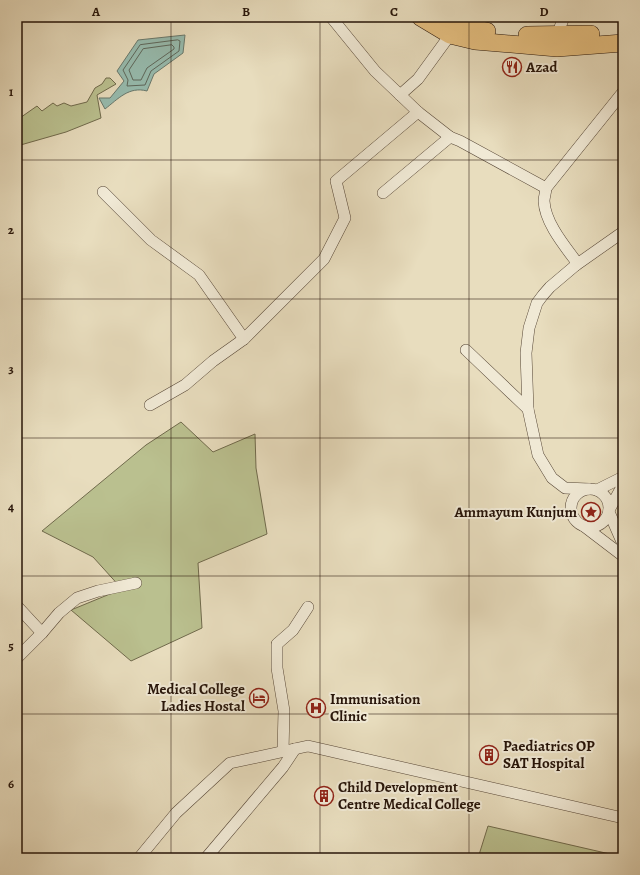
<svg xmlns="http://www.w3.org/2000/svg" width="640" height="875" font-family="Alegreya,serif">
<rect width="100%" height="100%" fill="#e8ddbe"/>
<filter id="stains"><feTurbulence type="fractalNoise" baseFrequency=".005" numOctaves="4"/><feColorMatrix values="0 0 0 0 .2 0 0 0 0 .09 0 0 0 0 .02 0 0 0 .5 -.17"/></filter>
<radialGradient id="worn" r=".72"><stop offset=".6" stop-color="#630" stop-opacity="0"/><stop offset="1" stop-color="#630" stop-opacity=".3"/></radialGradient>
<g fill="#bac08f" stroke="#706a4c">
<polygon points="106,78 110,78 116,84 97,95 101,118 66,132 17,146 17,120 37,106 42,111 53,103 57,106 64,103 71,106 87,102 95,88 102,84"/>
<polygon points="181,422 213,452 255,434 256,468 267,534 198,563 202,628 131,661 71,610 122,589 93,557 42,531 146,445"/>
<polygon points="488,826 623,857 623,858 478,858"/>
</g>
<path fill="#97bcaf" stroke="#6a796d" d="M 185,35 L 183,53 L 154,74 L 147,91 C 129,86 118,99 105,109 L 99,98 L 110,98 L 124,81 L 117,71 L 138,40 Z"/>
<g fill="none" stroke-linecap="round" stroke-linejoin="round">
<g stroke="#5e685c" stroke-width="1">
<polygon points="178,40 180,41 179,51 151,71 145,85 127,86 128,80 123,70 140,45"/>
<polygon points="172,45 174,47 174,49 147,68 141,80 133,80 129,70 143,49"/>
</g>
<defs>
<g id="minor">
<polyline points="557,35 564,17"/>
<polyline points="400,95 418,79 450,35"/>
<polyline points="418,112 450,137 460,141 546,188"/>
<polyline points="103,192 151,240 199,275 244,339 324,259 345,218 336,181 418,112 375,71 331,17"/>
<polyline points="383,193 450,137"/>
<polyline points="576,265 623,232"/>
<polyline points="466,350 528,409"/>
<polyline points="150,405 185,385 213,361 244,339"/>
<path d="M 589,489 L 565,488 L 552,478 L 538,455 L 528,409 L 526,353 L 529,328 L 537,303 L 543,295 L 550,287 L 576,265 L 575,260 C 563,244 545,222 544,201 C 544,197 546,192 546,188 L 623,92"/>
<circle cx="590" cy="508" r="19"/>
<polyline points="597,490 623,477"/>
<polyline points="609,510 623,485"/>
<polyline points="609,512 623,544"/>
<polyline points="585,527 623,556"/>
<polyline points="17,606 42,633"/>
<polyline points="17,658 42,633 59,613 77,598 98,591 136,583"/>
<polyline points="283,751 284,711 277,668 277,644 293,630 308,607"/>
<polyline points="139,858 176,813 230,763 308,746 623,818"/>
<polyline points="206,858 283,767 295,749"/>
</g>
<g id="primary">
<polyline points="420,17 450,35 475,41 557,48 623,43"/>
<polyline points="444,17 471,28 487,31"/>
<polyline points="527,35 591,34"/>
</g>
</defs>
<use href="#minor" stroke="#564636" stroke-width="12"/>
<use href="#primary" stroke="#261409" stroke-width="18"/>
<use href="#minor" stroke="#f0e9d5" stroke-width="11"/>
<use href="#primary" stroke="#e4be7f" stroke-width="17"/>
</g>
<path fill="none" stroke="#261409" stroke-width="1" stroke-opacity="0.55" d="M 171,17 L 171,858M 320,17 L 320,858M 469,17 L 469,858M 17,160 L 623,160M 17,299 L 623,299M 17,438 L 623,438M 17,576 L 623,576M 17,714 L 623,714"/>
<defs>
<symbol id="restaurant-ring" viewBox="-11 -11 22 22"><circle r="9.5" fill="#f0e9d5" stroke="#8f2418" stroke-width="1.5"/><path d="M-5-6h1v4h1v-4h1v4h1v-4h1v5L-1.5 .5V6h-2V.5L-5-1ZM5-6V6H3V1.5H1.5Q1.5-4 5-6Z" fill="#8f2418"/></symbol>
<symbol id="sight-ring" viewBox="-11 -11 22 22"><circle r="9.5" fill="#f0e9d5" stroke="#8f2418" stroke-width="1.5"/><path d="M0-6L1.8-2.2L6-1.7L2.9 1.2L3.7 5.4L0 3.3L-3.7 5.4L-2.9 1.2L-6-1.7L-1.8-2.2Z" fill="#8f2418"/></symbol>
<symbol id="hotel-ring" viewBox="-11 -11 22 22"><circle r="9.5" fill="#f0e9d5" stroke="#8f2418" stroke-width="1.5"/><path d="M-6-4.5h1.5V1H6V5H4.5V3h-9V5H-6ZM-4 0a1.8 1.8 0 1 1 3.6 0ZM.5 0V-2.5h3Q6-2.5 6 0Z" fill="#8f2418"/></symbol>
<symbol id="hospital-ring" viewBox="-11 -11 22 22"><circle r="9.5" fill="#f0e9d5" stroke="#8f2418" stroke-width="1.5"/><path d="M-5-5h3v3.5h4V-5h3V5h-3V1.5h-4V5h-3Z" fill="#8f2418"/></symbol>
<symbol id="building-ring" viewBox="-11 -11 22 22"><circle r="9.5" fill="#f0e9d5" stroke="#8f2418" stroke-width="1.5"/><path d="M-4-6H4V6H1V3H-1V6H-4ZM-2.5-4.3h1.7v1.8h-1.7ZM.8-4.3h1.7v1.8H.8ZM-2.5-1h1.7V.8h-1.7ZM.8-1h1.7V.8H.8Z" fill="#8f2418"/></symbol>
</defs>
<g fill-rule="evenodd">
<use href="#restaurant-ring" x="501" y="56" width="22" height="22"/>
<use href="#sight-ring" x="580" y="501" width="22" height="22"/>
<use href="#hotel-ring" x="248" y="687" width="22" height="22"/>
<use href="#hospital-ring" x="305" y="697" width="22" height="22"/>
<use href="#building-ring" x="478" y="744" width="22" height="22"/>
<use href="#building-ring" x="313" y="785" width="22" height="22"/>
</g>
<g text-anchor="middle" stroke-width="4" stroke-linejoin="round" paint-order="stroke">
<g font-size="15" font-weight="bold" fill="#261409" stroke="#f0e9d5" text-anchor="start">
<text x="526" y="72">Azad</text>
<text x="577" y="517" text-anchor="end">Ammayum Kunjum</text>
<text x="245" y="694" text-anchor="end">Medical College<tspan x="245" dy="17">Ladies Hostal</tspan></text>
<text x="330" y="704">Immunisation<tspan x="330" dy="17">Clinic</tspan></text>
<text x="503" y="751">Paediatrics OP<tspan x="503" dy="17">SAT Hospital</tspan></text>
<text x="338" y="792">Child Development<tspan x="338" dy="17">Centre Medical College</tspan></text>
</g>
</g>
<rect width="640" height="875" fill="none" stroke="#e8ddbe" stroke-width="44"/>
<rect x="22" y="22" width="596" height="831" fill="none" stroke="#261409" stroke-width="1.5"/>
<g font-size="13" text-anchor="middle" font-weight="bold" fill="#261409">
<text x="96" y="16">A</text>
<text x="246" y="16">B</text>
<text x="394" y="16">C</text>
<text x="544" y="16">D</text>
<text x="11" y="96">1</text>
<text x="11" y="234">2</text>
<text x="11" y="373">3</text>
<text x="11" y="511">4</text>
<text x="11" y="650">5</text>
<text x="11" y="788">6</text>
</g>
<rect width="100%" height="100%" filter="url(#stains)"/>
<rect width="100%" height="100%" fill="url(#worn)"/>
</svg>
